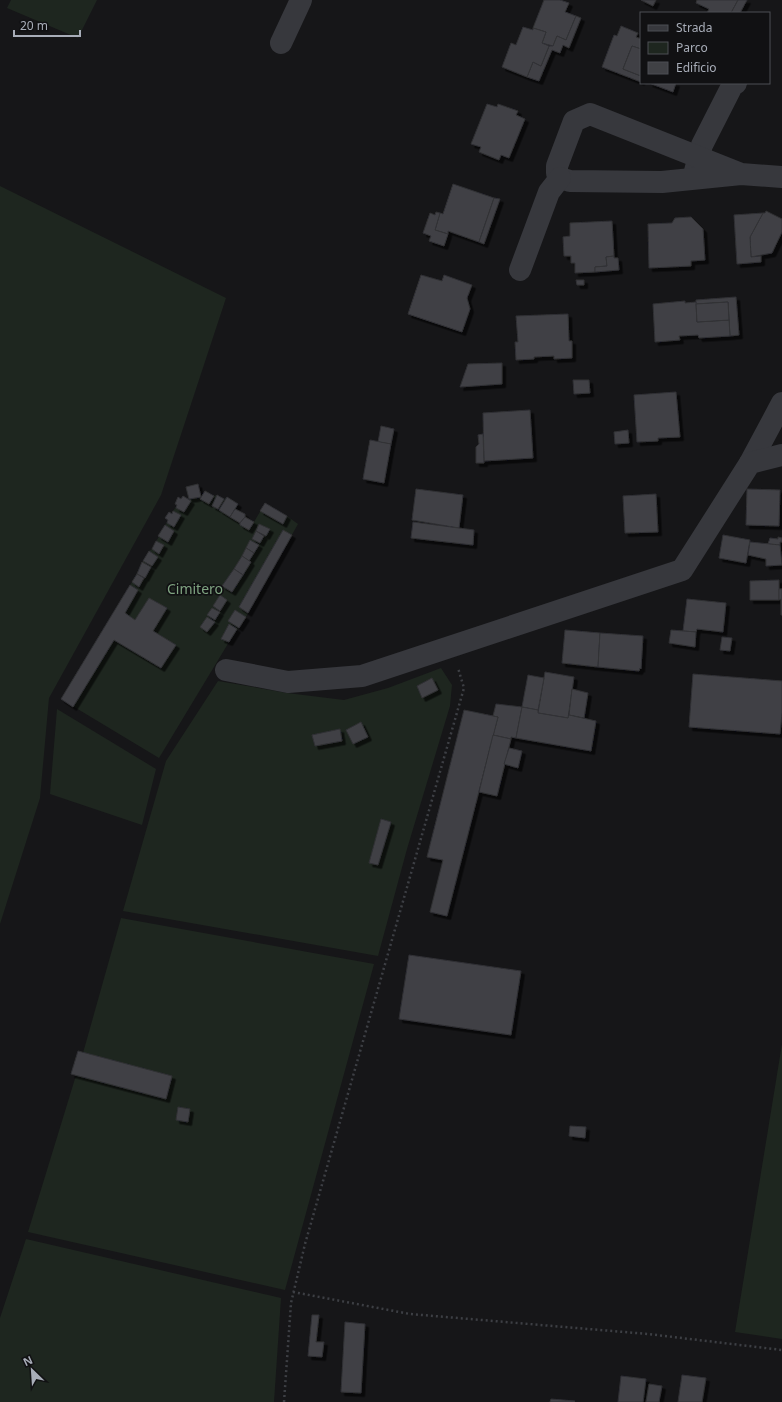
<svg xmlns="http://www.w3.org/2000/svg" width="782" height="1402" font-family="'Noto Sans',sans-serif">
<defs>
<filter id="shadow"><feDropShadow dx="3.5" dy="3.5" stdDeviation="0" flood-color="#0009"/></filter>
</defs>
<rect width="100%" height="100%" fill="#161618"/>
<g fill="#1e261f">
<polygon points="11,0 97,0 78,38 7,8"/>
<polygon points="0,186 226,298 161,495 49,698 40,798 0,924"/>
<polygon points="198,484 201,496 205,491 214,496 217,495 224,499 227,497 238,504 236,509 245,514 245,517 254,522 265,503 287,516 298,524 246,617 229,642 159,758 61,699 132,582 149,551 152,549 168,520 165,518 169,512 172,513 177,505 175,504 178,497 181,499 183,496 189,499 186,487"/>
<polygon points="441,668 452,685 450,706 407,849 378,956 123,911 166,761 218,681 287,693 344,700 388,688"/>
<polygon points="57,709 156,769 142,825 50,794"/>
<polygon points="121,918 374,964 285,1290 28,1232 85,1046"/>
<polygon points="782,1044 782,1339 735,1332"/>
<polygon points="26,1239 281,1298 274,1402 0,1402 0,1318"/>
</g>
<g fill="#404145" stroke="#303034" filter="url(#shadow)">
<polygon points="544,0 560,0 569,3 565,12 576,16 566,40 557,36 553,46 542,43 546,32 533,28"/>
<polygon points="641,0 656,0 653,6"/>
<polygon points="697,0 738,0 731,13 707,13 709,9 696,3"/>
<polygon points="738,0 747,0 740,13 731,13"/>
<polygon points="576,16 581,18 569,48 563,45 560,53 552,50 539,81 527,77 533,62 541,66 549,46 553,46 557,36 566,40"/>
<polygon points="621,26 638,33 636,37 641,39 641,49 632,46 623,69 641,76 641,82 602,67 614,35 617,36"/>
<polygon points="523,27 533,30 533,28 546,32 542,43 549,46 541,66 533,62 527,77 502,67 511,43 516,45"/>
<polygon points="632,46 641,49 641,76 623,69"/>
<polygon points="649,83 676,83 673,92"/>
<polygon points="487,104 497,107 498,104 518,111 516,115 525,119 509,158 501,155 499,160 479,152 481,147 471,144"/>
<polygon points="453,184 494,198 479,242 448,231 448,234 435,230 440,213 443,214"/>
<polygon points="494,198 500,199 484,244 479,242"/>
<polygon points="766,211 782,219 782,232 772,253 751,257 750,237 763,213 765,213"/>
<polygon points="436,212 440,213 435,230 448,234 444,246 429,241 431,236 423,233 430,213 435,215"/>
<polygon points="763,213 750,237 751,257 761,256 761,262 737,264 734,215"/>
<polygon points="691,217 703,229 705,260 691,261 691,266 649,268 648,224 672,223 675,218"/>
<polygon points="612,221 614,256 606,257 607,266 595,267 595,272 575,273 575,263 571,263 571,256 564,256 563,237 570,236 570,223"/>
<polygon points="614,256 614,258 618,258 619,270 595,272 595,267 607,266 606,257"/>
<polygon points="421,275 442,281 444,275 472,285 467,298 470,309 462,332 408,314"/>
<polygon points="576,280 584,280 584,285 577,285"/>
<polygon points="736,297 739,335 730,336 728,302 696,304 696,300"/>
<polygon points="685,301 685,303 696,302 697,322 729,320 730,336 699,338 698,335 679,336 680,340 655,342 653,304"/>
<polygon points="728,302 729,320 697,322 696,304"/>
<polygon points="568,314 569,341 572,341 572,358 554,359 554,356 534,357 534,359 516,360 515,342 518,342 516,316"/>
<polygon points="502,363 502,384 460,387 468,364"/>
<polygon points="573,380 589,380 590,393 574,394"/>
<polygon points="676,392 680,437 658,438 658,441 637,442 634,395"/>
<polygon points="530,410 533,458 484,461 483,413"/>
<polygon points="381,426 394,429 391,444 378,442"/>
<polygon points="628,430 629,443 615,444 614,432"/>
<polygon points="483,434 484,463 476,463 476,447 479,444 478,435"/>
<polygon points="370,440 391,444 384,483 363,479"/>
<polygon points="198,484 201,497 189,499 186,487"/>
<polygon points="416,489 463,495 459,528 412,520"/>
<polygon points="747,489 780,490 779,526 746,525"/>
<polygon points="205,491 214,496 209,504 200,499"/>
<polygon points="656,494 658,532 625,533 623,496"/>
<polygon points="217,495 224,499 218,509 212,506"/>
<polygon points="183,496 191,501 184,512 176,508 177,505 175,504 178,497 181,499"/>
<polygon points="227,497 238,504 230,517 219,510"/>
<polygon points="265,503 287,516 283,524 260,511"/>
<polygon points="235,509 245,514 245,517 240,523 230,517"/>
<polygon points="173,511 181,515 174,527 167,523 168,520 165,518 169,512 172,514"/>
<polygon points="245,517 254,522 249,530 240,525 240,523"/>
<polygon points="413,522 474,530 473,545 411,538"/>
<polygon points="259,524 270,529 266,536 256,531"/>
<polygon points="165,525 174,531 168,542 158,536"/>
<polygon points="283,530 292,535 248,613 239,607"/>
<polygon points="256,531 264,536 260,543 252,539"/>
<polygon points="723,535 750,540 746,563 719,558"/>
<polygon points="778,537 782,538 782,542 780,542 780,545 768,544 770,538 778,539"/>
<polygon points="250,540 259,545 254,553 246,548"/>
<polygon points="156,541 164,545 159,554 152,549"/>
<polygon points="750,542 780,545 782,565 766,566 766,559 748,555"/>
<polygon points="246,548 254,553 249,561 242,556"/>
<polygon points="149,551 158,557 152,566 143,561"/>
<polygon points="242,556 251,562 243,575 234,569"/>
<polygon points="142,562 151,567 145,578 137,574"/>
<polygon points="234,569 243,575 232,592 222,586"/>
<polygon points="137,574 144,578 139,587 132,582"/>
<polygon points="779,580 779,600 750,600 750,581"/>
<polygon points="130,585 138,590 125,613 135,620 149,598 167,608 153,631 176,645 161,668 114,640 73,707 61,699"/>
<polygon points="779,589 782,589 782,615 781,615 781,599 779,600"/>
<polygon points="220,595 227,600 220,611 213,606"/>
<polygon points="687,599 726,603 723,632 697,629 696,632 683,631"/>
<polygon points="212,608 220,612 215,620 207,615"/>
<polygon points="235,610 246,617 239,628 228,621"/>
<polygon points="207,617 215,622 207,632 200,627"/>
<polygon points="229,624 237,629 229,642 221,639"/>
<polygon points="565,630 600,633 598,667 562,663"/>
<polygon points="671,630 696,632 695,647 669,643"/>
<polygon points="600,633 643,636 641,669 640,668 639,671 598,667"/>
<polygon points="722,637 732,638 730,651 720,650"/>
<polygon points="545,672 574,677 568,718 538,713"/>
<polygon points="693,674 782,681 782,713 780,734 689,727"/>
<polygon points="528,675 544,678 538,710 522,707"/>
<polygon points="432,678 438,690 422,698 417,686"/>
<polygon points="572,689 588,693 584,718 569,715"/>
<polygon points="496,704 522,707 516,738 511,737 511,739 493,735 498,717 493,716"/>
<polygon points="522,707 538,710 538,713 568,718 569,715 596,721 591,751 516,738"/>
<polygon points="464,710 498,717 447,916 430,912 443,860 427,857"/>
<polygon points="361,722 368,737 353,744 346,730"/>
<polygon points="340,729 342,741 315,746 312,735"/>
<polygon points="493,735 511,739 497,796 479,792"/>
<polygon points="509,748 522,751 518,768 504,764"/>
<polygon points="381,819 391,822 378,865 369,863"/>
<polygon points="409,955 521,971 511,1035 399,1019"/>
<polygon points="78,1051 172,1076 166,1099 71,1074"/>
<polygon points="178,1107 190,1109 188,1122 176,1120"/>
<polygon points="570,1126 586,1127 585,1138 569,1136"/>
<polygon points="312,1315 319,1315 316,1342 324,1342 322,1357 308,1356"/>
<polygon points="345,1322 365,1324 361,1393 341,1392"/>
<polygon points="682,1375 706,1378 702,1402 678,1402"/>
<polygon points="621,1376 646,1379 643,1402 618,1402"/>
<polygon points="649,1384 662,1386 659,1402 646,1402"/>
<polygon points="551,1399 575,1401 574,1402 550,1402"/>
</g>
<g fill="none" stroke-linecap="round" stroke-linejoin="round">
<g stroke="#3d3f44" stroke-width="2.5" stroke-dasharray="2 3" stroke-linecap="butt">
<polyline points="293,1292 410,1314 648,1334 782,1350"/>
<polyline points="284,1402 291,1303 305,1244 464,688 458,668"/>
</g>
<g stroke="#37383d" stroke-width="22">
<polyline points="281,43 301,0"/>
<polyline points="695,171 702,145 733,84 736,83"/>
<polyline points="741,174 590,114 574,121 557,166 557,173 560,178 570,181 662,182 741,174 782,177"/>
<polyline points="520,270 549,192 560,178"/>
<polyline points="750,463 782,403"/>
<polyline points="226,670 288,682 362,676 682,570 750,463 782,455"/>
</g>
</g>
<g text-anchor="middle" stroke-width="3.5" stroke-linejoin="round" paint-order="stroke">
<g font-size="14" fill="#7fa381" stroke="#111113">
<text x="195" y="594">Cimitero</text>
</g>
</g>
<rect x="640" y="12" width="130" height="72" fill="#111113" stroke="#4d4f55"/>
<rect x="648" y="25" width="20" height="6" fill="#37383d" stroke="#4d4f55"/>
<text x="676" y="32" font-size="12" fill="#a8adb8">Strada</text>
<rect x="648" y="42" width="20" height="12" fill="#1e261f" stroke="#4d4f55"/>
<text x="676" y="52" font-size="12" fill="#a8adb8">Parco</text>
<rect x="648" y="62" width="20" height="12" fill="#404145" stroke="#4d4f55"/>
<text x="676" y="72" font-size="12" fill="#a8adb8">Edificio</text>
<g transform="translate(32 1370) rotate(335)" stroke="#111113" stroke-width="3" paint-order="stroke">
<path d="M0-3L7 15L0 10L-7 15Z" fill="#a8adb8"/>
<text y="-6" font-size="11" font-weight="bold" text-anchor="middle" fill="#a8adb8">N</text>
</g>
<path d="M14 30v6h66v-6" fill="none" stroke="#a8adb8" stroke-width="2"/>
<text x="20" y="30" font-size="12" fill="#a8adb8" stroke="#111113" stroke-width="3" paint-order="stroke">20 m</text>
</svg>
